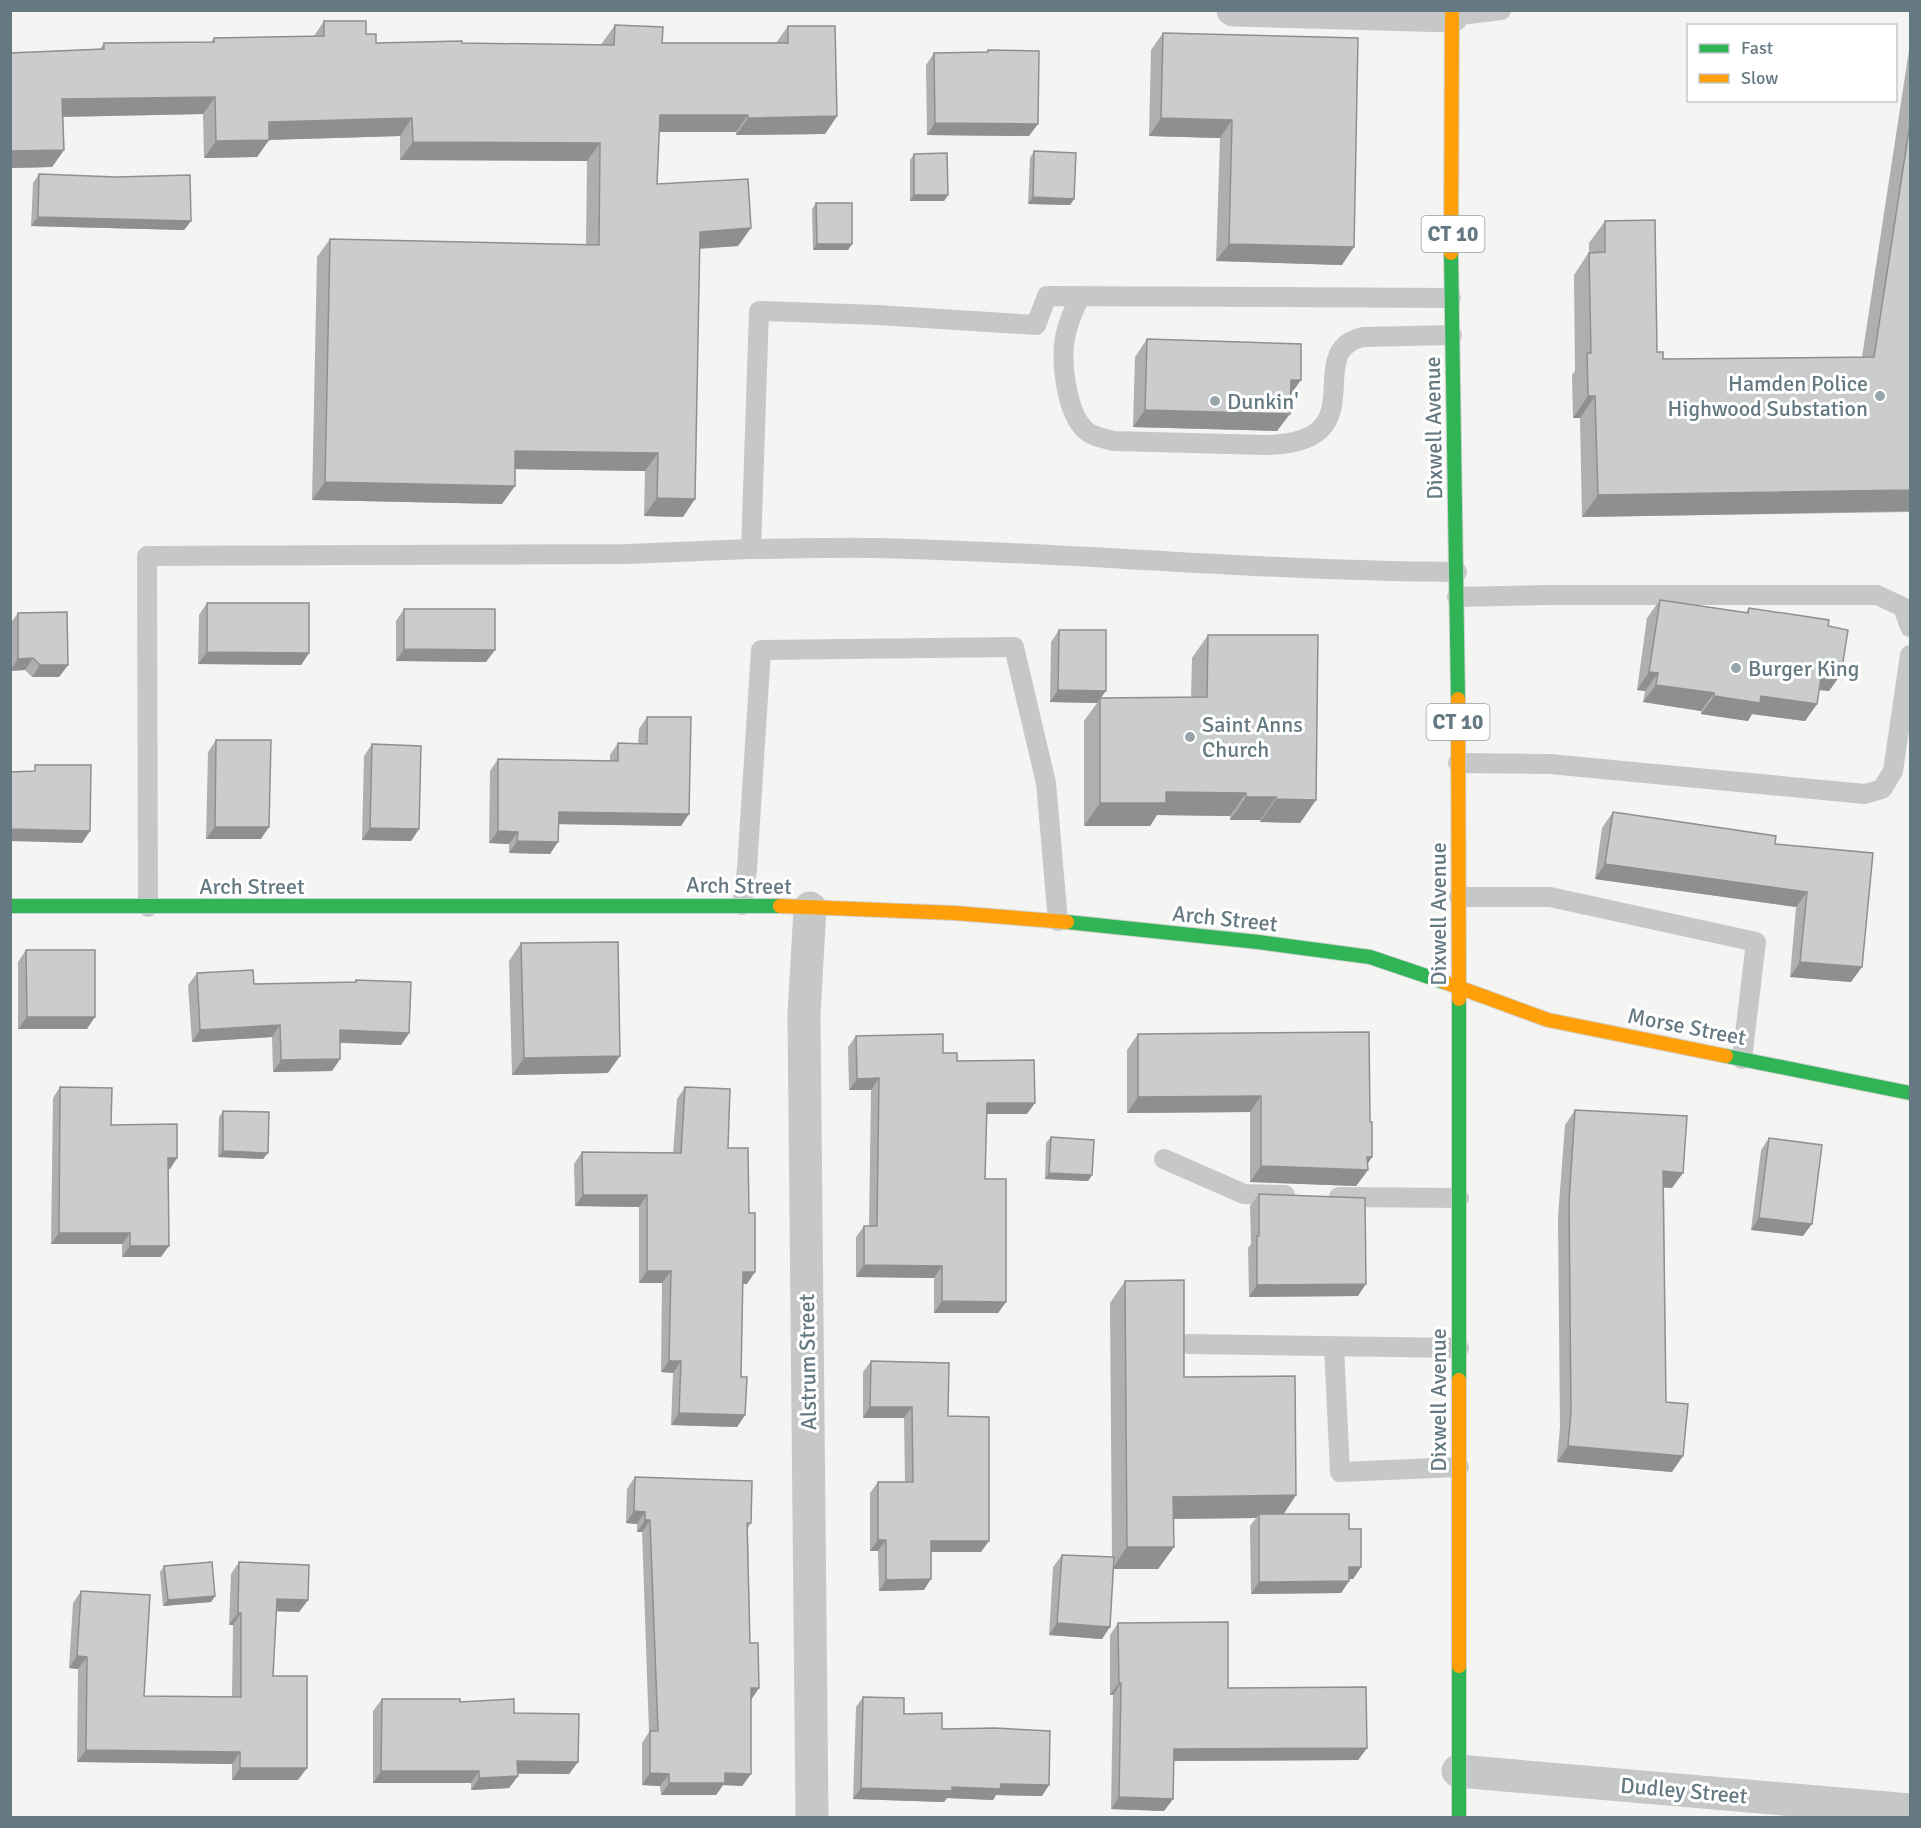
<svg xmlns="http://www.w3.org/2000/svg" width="1921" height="1828" font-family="Signika,sans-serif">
<rect width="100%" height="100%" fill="#f4f4f2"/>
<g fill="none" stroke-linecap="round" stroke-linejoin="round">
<defs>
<g id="fast">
<polyline points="1451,253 1458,699"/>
<polyline points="10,906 780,906"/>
<polyline points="1067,922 1258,942 1370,957 1444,982"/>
<polyline points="1459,999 1459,1380"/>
<polyline points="1726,1056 1910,1093"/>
<polyline points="1459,1666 1459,1818"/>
</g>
<g id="slow">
<polyline points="1451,253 1452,10"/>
<polyline points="1458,699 1459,999"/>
<polyline points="780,906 954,913 1067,922"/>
<polyline points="1444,982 1548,1020 1726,1056"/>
<polyline points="1459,1380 1459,1666"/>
</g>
</defs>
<use href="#fast" stroke="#d0d2d2" stroke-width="16"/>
<use href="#slow" stroke="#d0d2d2" stroke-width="16"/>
<g stroke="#c6c8c8" stroke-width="20">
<polyline points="1452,16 1501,10"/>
<path d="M 1080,296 C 1073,312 1066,327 1064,344 C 1062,368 1067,421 1091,434 C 1097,437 1106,439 1113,441 L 1266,445 C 1380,443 1299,351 1363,337 L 1452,335"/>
<path d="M 1451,298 L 1047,296 L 1036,325 L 878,315 L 759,311 L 751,549 C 792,549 833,547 873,548 C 1068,552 1262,571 1457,572"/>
<polyline points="1457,597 1548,595 1877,595 1903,607 1910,627"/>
<polyline points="1458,763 1550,764 1865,794 1882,789 1893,771 1910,655"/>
<polyline points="1459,897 1550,897 1756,942 1742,1059"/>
<polyline points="742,905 747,869 761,650 1014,647 1046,783 1058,921"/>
<polyline points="148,907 147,556 627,554 751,549"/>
<polyline points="1164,1159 1244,1194 1285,1195"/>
<polyline points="1339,1197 1459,1198"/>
<polyline points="1188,1344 1459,1348"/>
<polyline points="1334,1347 1340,1472 1459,1467"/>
</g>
<g stroke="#c6c8c8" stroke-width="33">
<polyline points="1233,10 1452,16"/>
<polyline points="810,908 804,1015 812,1818"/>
<polyline points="1458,1771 1910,1810"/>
</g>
<use href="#fast" stroke="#30b455" stroke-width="14"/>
<use href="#slow" stroke="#ff9f0a" stroke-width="14"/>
</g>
<g fill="#afafaf">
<polygon points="324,21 366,34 376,43 602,45 602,43 615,25 662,43 776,43 788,26 837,116 825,134 736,135 736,132 659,132 657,184 738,246 700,249 683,517 644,516 645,471 515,469 502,504 312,500 317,257 330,239 586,245 587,161 400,160 400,136 269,140 257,157 204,158 203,114 63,117 64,150 52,167 10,168 10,53 100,49 104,43 211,42 214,38 314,36"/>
<polygon points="1163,33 1358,38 1342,265 1216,261 1220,138 1149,136 1151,50"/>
<polygon points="1911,37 1910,512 1582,517 1580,418 1573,418 1572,375 1575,371 1574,275 1589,252 1589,243 1605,221 1657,352 1663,359 1862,357"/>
<polygon points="988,50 1029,136 927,135 926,65 934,53 986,52"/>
<polygon points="1034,151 1074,199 1070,205 1028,204 1030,158"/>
<polygon points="914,154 948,195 944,201 910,201 910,160"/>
<polygon points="39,174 116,177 191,221 184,230 31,226 33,183"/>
<polygon points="816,203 848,250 813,250 812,209"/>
<polygon points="1147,339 1290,395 1277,431 1133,427 1135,357"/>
<polygon points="1660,600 1746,612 1749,608 1828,626 1841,674 1829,691 1819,690 1817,704 1805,721 1752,714 1748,721 1701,714 1701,711 1643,702 1645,691 1637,690 1647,618"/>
<polygon points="207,603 309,653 301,665 198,664 199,615"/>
<polygon points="404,609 486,662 396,661 396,621"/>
<polygon points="18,613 68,665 59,677 32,677 25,670 10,671 10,624"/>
<polygon points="1059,630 1100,698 1191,698 1192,658 1208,635 1316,800 1300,823 1260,822 1260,820 1230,820 1230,816 1157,815 1150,826 1084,826 1084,721 1097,703 1050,702 1051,642"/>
<polygon points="647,717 681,826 559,824 550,854 509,853 509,844 489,843 490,771 498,759 610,761 610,755 618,743 638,744 639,729"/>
<polygon points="216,740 261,839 206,839 208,752"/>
<polygon points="372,744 419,829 411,841 362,840 364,756"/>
<polygon points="1613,812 1775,844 1873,853 1851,982 1790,977 1796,907 1595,879 1602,828"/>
<polygon points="521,943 608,1073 512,1075 509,961"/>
<polygon points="26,950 87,1029 18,1029 18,962"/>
<polygon points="197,973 254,984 354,982 356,980 409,1033 401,1045 340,1043 340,1059 332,1071 273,1072 272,1037 192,1042 188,985"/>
<polygon points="1138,1034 1370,1122 1372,1157 1368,1163 1368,1170 1356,1186 1250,1182 1250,1112 1127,1113 1127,1050"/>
<polygon points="856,1036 943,1053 957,1061 1027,1114 986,1114 985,1179 1006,1302 998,1313 934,1313 934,1278 856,1277 856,1237 864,1226 869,1226 871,1090 849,1090 848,1047"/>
<polygon points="60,1087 170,1169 168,1169 161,1257 122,1257 122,1244 51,1244 53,1098"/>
<polygon points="685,1087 728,1148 747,1284 743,1284 741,1377 745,1415 737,1427 671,1425 673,1373 661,1372 662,1283 639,1283 639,1207 575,1206 574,1164 582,1152 673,1153 677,1099"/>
<polygon points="1575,1110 1672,1188 1664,1187 1666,1402 1672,1472 1557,1462 1560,1427 1558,1217 1565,1125"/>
<polygon points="223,1111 268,1153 263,1159 218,1157 219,1117"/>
<polygon points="1051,1137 1092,1175 1088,1181 1045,1179 1046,1143"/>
<polygon points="1769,1138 1803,1236 1751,1230 1761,1150"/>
<polygon points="1259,1194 1358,1296 1249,1297 1248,1248 1251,1244 1250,1206"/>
<polygon points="1125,1281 1184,1377 1296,1495 1284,1514 1349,1529 1361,1567 1353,1579 1349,1579 1349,1581 1341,1593 1251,1594 1250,1526 1256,1518 1173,1519 1174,1547 1158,1569 1113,1569 1102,1639 1049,1635 1053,1567 1062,1555 1112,1557 1110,1303"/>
<polygon points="871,1361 948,1416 981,1552 931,1552 924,1590 879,1591 878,1551 870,1551 870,1493 878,1482 905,1482 904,1418 863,1418 863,1372"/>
<polygon points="635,1477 751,1523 748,1528 750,1643 759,1688 751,1699 751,1774 742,1786 723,1785 716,1795 661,1795 660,1786 642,1785 642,1743 649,1732 642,1532 637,1532 637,1524 626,1523 627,1489"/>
<polygon points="239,1562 308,1600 299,1612 276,1611 273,1676 298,1780 232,1780 232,1764 77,1762 78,1669 69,1668 73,1603 81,1591 144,1696 232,1697 233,1625 229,1625 231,1574"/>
<polygon points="164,1566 215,1596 211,1602 163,1606 160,1572"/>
<polygon points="1118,1623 1228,1688 1367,1748 1358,1760 1174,1761 1173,1799 1164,1811 1111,1809 1113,1695 1110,1695 1110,1635"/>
<polygon points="863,1697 942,1729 1049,1785 1042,1796 996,1795 993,1800 947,1798 944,1802 853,1799 856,1707"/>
<polygon points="382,1699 460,1702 514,1713 578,1762 569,1774 518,1774 518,1776 509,1788 471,1790 471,1783 373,1783 373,1711"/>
</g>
<g fill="#8e8f8f">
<polygon points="215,97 203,114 50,117 62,99"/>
<polygon points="660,115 748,115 736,132 647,132"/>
<polygon points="837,116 825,134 736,135 748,118"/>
<polygon points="412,118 400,136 264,140 269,140 257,157 204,158 216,141 269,122"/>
<polygon points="1161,118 1232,120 1220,138 1149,136"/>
<polygon points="935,123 1038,124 1029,136 927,135"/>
<polygon points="413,142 600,143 587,161 400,160"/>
<polygon points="64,150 52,167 10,168 10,151"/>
<polygon points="914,195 948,195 944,201 910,201"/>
<polygon points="1033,197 1074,199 1070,205 1028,204"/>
<polygon points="38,217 191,221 184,230 31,226"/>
<polygon points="751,228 738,246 688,249 700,232"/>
<polygon points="817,244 852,244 848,250 813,250"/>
<polygon points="1229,244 1354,247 1342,265 1216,261"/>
<polygon points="1291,380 1301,380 1289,397"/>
<polygon points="1588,396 1595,396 1580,418 1573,418"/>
<polygon points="1145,410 1290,414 1277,431 1133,427"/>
<polygon points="515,451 658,453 645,471 503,469"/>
<polygon points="325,482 515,486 502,504 312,500"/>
<polygon points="1911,490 1911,511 1582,517 1598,495"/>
<polygon points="657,498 695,499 683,517 644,516"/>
<polygon points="404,649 495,650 486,662 396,661"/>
<polygon points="207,652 309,653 301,665 198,664"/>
<polygon points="33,658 25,670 10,671 18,659"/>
<polygon points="40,665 68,665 59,677 32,677"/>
<polygon points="1822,671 1841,674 1829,691 1809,689"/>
<polygon points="1649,672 1658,673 1645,691 1637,690"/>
<polygon points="1656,685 1714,693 1701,711 1643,702"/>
<polygon points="1058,690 1106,691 1097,703 1050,702"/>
<polygon points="1714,696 1761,696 1817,704 1805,721 1752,714 1748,721 1701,714"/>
<polygon points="1166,792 1246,793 1230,816 1157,815 1150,826 1084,826 1100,803"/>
<polygon points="1246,797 1276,797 1260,820 1230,820"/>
<polygon points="1276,799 1316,800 1300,823 1260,822"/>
<polygon points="559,812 689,814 681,826 550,824"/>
<polygon points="215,827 269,827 261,839 206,839"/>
<polygon points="370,828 419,829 411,841 362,840"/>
<polygon points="10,829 90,831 82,843 10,841"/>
<polygon points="498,831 518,832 509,844 489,843"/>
<polygon points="517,841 558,842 550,854 509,853"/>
<polygon points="1605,864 1807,892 1796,907 1595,879"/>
<polygon points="1800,962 1862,967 1851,982 1790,977"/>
<polygon points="27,1017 95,1017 87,1029 18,1029"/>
<polygon points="280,1025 272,1037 192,1042 200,1030"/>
<polygon points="340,1030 409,1033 401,1045 331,1042"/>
<polygon points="620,1056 608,1073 512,1075 524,1058"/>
<polygon points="340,1059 332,1071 273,1072 281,1060"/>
<polygon points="879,1078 871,1090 849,1090 857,1079"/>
<polygon points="1261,1096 1250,1112 1127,1113 1138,1097"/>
<polygon points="987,1103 1035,1103 1027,1114 979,1114"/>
<polygon points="223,1151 268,1153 263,1159 218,1157"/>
<polygon points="1372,1157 1363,1170 1368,1170 1356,1186 1250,1182 1261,1166"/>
<polygon points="168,1158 177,1158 170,1169 160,1169"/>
<polygon points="1663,1171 1683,1173 1672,1188 1653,1187"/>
<polygon points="1049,1173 1092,1175 1088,1181 1045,1179"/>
<polygon points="583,1195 647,1195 639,1207 575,1206"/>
<polygon points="1759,1218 1812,1224 1803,1236 1751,1230"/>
<polygon points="59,1233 130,1233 122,1244 51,1244"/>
<polygon points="130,1246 169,1246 161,1257 122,1257"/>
<polygon points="864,1265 942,1266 934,1278 856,1277"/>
<polygon points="647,1271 671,1271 662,1283 639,1283"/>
<polygon points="743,1272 755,1272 747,1284 735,1284"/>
<polygon points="1366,1284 1358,1296 1249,1297 1257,1285"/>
<polygon points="942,1301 1006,1302 998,1313 934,1313"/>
<polygon points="669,1361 681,1361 673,1373 661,1372"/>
<polygon points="870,1407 912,1407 904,1418 863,1418"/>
<polygon points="679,1413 745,1415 737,1427 671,1425"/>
<polygon points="1568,1446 1683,1456 1672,1472 1557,1462"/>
<polygon points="1296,1495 1281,1517 1259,1514 1256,1518 1158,1519 1173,1497"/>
<polygon points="634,1511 645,1512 637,1524 626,1523"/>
<polygon points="645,1520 650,1520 642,1532 637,1532"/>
<polygon points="878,1540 886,1540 878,1551 870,1551"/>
<polygon points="931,1541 989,1541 981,1552 923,1552"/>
<polygon points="1127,1547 1174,1547 1158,1569 1112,1569"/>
<polygon points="1349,1567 1361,1567 1353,1579 1341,1579"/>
<polygon points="931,1579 924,1590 879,1591 886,1580"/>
<polygon points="1349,1581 1341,1593 1251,1594 1259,1582"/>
<polygon points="215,1596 211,1602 163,1606 168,1600"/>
<polygon points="277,1599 308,1600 299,1612 268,1611"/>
<polygon points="238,1613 241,1613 233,1625 229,1625"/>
<polygon points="1057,1623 1110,1627 1102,1639 1049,1635"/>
<polygon points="77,1656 87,1657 78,1669 69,1668"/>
<polygon points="1119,1683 1121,1683 1113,1695 1110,1695"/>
<polygon points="751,1688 759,1688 751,1700"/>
<polygon points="1367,1748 1358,1760 1165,1761 1174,1749"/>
<polygon points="86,1750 240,1752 232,1764 77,1762"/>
<polygon points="517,1761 578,1762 569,1774 509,1773"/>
<polygon points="240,1768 307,1768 298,1780 232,1780"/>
<polygon points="381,1771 479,1771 471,1783 373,1783"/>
<polygon points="650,1773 669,1774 660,1786 642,1785"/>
<polygon points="725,1773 751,1774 742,1786 723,1785 716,1795 661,1795 669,1783"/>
<polygon points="518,1776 509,1788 471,1790 479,1778"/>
<polygon points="1001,1784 1049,1785 1042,1796 996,1795 993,1800 947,1798 944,1802 853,1799 861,1788 952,1787"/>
<polygon points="1119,1797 1173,1799 1164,1811 1111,1809"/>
</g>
<g fill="#cbcccc" stroke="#8e8f8f" stroke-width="1.5">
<polygon points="324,21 366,21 366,34 376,34 376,43 462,41 462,43 614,45 615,25 663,27 662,43 788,43 788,26 835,26 837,116 748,118 748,115 660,115 657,184 748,179 751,228 700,232 695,499 657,498 658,453 515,451 515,486 325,482 330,239 599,245 600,143 413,142 412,118 269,122 269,140 216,141 215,97 62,99 64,150 10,151 10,53 104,49 104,43 214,42 214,38 324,36"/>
<polygon points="1163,33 1358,38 1354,247 1229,244 1232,120 1161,118"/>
<polygon points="988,50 1039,51 1038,124 935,123 934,53 988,52"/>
<polygon points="1911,117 1911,490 1598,495 1595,396 1588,396 1587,353 1591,353 1589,253 1605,252 1605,221 1655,220 1657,352 1663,352 1663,359 1874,357"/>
<polygon points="1034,151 1076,153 1074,199 1033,197"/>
<polygon points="947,153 948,195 914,195 914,154"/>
<polygon points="39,174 116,177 190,175 191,221 38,217"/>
<polygon points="816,203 852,203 852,244 817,244"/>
<polygon points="1147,339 1301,344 1301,380 1291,380 1290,414 1145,410"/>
<polygon points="1660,600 1748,613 1749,608 1829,620 1828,626 1848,630 1841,674 1822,671 1817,704 1761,696 1760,703 1714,696 1714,693 1656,685 1658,673 1649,672"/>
<polygon points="207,603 309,603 309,653 207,652"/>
<polygon points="404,609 495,609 495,650 404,649"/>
<polygon points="67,612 68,665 40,665 33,658 18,659 18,613"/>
<polygon points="1059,630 1106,630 1106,691 1058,690"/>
<polygon points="1208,635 1318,635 1316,800 1276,799 1276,797 1246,797 1246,793 1166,792 1166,803 1100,803 1100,698 1207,697"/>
<polygon points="647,717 691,717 689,814 559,812 558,842 517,841 518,832 498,831 498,759 618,761 618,743 647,744"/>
<polygon points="216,740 271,740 269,827 215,827"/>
<polygon points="372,744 421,746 419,829 370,828"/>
<polygon points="35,765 91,765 90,831 10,829 10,772 35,771"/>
<polygon points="1613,812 1776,836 1775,844 1873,853 1862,967 1800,962 1807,892 1605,864"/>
<polygon points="618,942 620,1056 524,1058 521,943"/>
<polygon points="26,950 95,950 95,1017 27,1017"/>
<polygon points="253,970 254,984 356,982 356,980 411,982 409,1033 340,1030 340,1059 281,1060 280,1025 200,1030 197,973"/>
<polygon points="1369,1032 1370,1122 1372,1122 1372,1157 1367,1157 1368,1170 1261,1166 1261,1096 1138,1097 1138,1034"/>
<polygon points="943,1034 943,1053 957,1053 957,1061 1034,1060 1035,1103 987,1103 985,1179 1006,1179 1006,1302 942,1301 942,1266 864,1265 864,1226 877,1226 879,1078 857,1079 856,1036"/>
<polygon points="60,1087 112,1088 111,1125 177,1124 177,1158 168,1158 169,1246 130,1246 130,1233 59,1233"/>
<polygon points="685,1087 730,1089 728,1148 748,1148 749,1213 755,1213 755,1272 743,1272 741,1377 747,1377 745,1415 679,1413 681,1361 669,1361 671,1271 647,1271 647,1195 583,1195 582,1152 681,1153"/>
<polygon points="1575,1110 1687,1116 1683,1173 1663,1171 1666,1402 1688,1404 1683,1456 1568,1446 1571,1412 1569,1201"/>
<polygon points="223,1111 269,1112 268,1153 223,1151"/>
<polygon points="1051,1137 1094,1140 1092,1175 1049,1173"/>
<polygon points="1769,1138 1822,1145 1812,1224 1759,1218"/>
<polygon points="1259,1194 1365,1198 1366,1284 1257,1285 1257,1236 1259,1236"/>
<polygon points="1184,1280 1184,1377 1295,1376 1296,1495 1173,1497 1174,1547 1127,1547 1125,1281"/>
<polygon points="871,1361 949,1363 948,1416 989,1417 989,1541 931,1541 931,1579 886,1580 886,1540 878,1540 878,1482 913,1482 912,1407 870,1407"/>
<polygon points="635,1477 752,1481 751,1523 747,1523 750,1643 758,1643 759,1688 751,1688 751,1774 725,1773 725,1783 669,1783 669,1774 650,1773 650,1731 658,1731 650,1520 645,1520 645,1512 634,1511"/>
<polygon points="1259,1514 1349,1514 1349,1529 1361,1529 1361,1567 1349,1567 1349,1581 1259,1582"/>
<polygon points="1062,1555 1114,1557 1110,1627 1057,1623"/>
<polygon points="212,1562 215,1596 168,1600 164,1566"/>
<polygon points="239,1562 309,1565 308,1600 277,1599 273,1676 307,1676 307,1768 240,1768 240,1752 86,1750 87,1657 77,1656 81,1591 150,1595 144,1696 241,1697 241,1613 238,1613"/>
<polygon points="1228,1622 1228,1688 1366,1687 1367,1748 1174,1749 1173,1799 1119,1797 1121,1683 1119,1683 1118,1623"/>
<polygon points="863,1697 904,1698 904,1714 942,1713 942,1729 995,1728 1050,1731 1049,1785 1001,1784 1000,1789 952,1787 952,1791 861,1788"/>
<polygon points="382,1699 460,1699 460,1702 514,1699 514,1713 579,1714 578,1762 517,1761 518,1776 479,1778 479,1771 381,1771"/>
</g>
<g fill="#97a4a9" stroke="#fff" stroke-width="2">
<circle cx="1880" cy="396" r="6"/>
<circle cx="1215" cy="401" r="6"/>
<circle cx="1736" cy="668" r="6"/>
<circle cx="1190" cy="737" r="6"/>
</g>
<g text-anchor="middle" stroke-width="6" stroke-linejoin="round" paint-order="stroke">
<g fill="#fff" stroke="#93a1a8" stroke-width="1.5">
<rect x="1421.5" y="216" width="63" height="36" rx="4.5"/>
<rect x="1426.5" y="704" width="63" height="36" rx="4.5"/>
</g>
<g font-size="21" font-weight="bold" fill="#657982">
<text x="1453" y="241">CT 10</text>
<text x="1458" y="729">CT 10</text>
</g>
<g font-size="22" fill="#657982" stroke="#fff" text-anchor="start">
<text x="1868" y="391" text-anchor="end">Hamden Police<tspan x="1868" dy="25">Highwood Substation</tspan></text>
<text x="1227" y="409">Dunkin'</text>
<text x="1748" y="676">Burger King</text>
<text x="1202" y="732">Saint Anns<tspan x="1202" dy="25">Church</tspan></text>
</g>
<g font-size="22" fill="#657982" stroke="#fff">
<text transform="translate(1433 428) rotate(-91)" y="8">Dixwell Avenue</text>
<text transform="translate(739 885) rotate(1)" y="8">Arch Street</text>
<text x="252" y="894">Arch Street</text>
<text transform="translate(1438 914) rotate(-90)" y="8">Dixwell Avenue</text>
<text transform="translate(1225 918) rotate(6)" y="8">Arch Street</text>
<text transform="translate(1687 1026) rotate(11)" y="8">Morse Street</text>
<text transform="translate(807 1362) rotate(-91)" y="8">Alstrum Street</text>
<text transform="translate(1438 1400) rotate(-90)" y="8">Dixwell Avenue</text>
<text transform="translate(1684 1790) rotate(5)" y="8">Dudley Street</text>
</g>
</g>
<rect width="1921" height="1828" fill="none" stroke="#657982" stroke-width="24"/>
<rect x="1687" y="24" width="210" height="78" fill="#ffffff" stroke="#c1c9cd" stroke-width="1.5"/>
<rect x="1699" y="44" width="30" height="9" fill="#30b455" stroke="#c1c9cd" stroke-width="1.5"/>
<text x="1741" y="54" font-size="18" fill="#657982">Fast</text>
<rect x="1699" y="74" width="30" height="9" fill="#ff9f0a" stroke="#c1c9cd" stroke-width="1.5"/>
<text x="1741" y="84" font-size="18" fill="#657982">Slow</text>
</svg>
